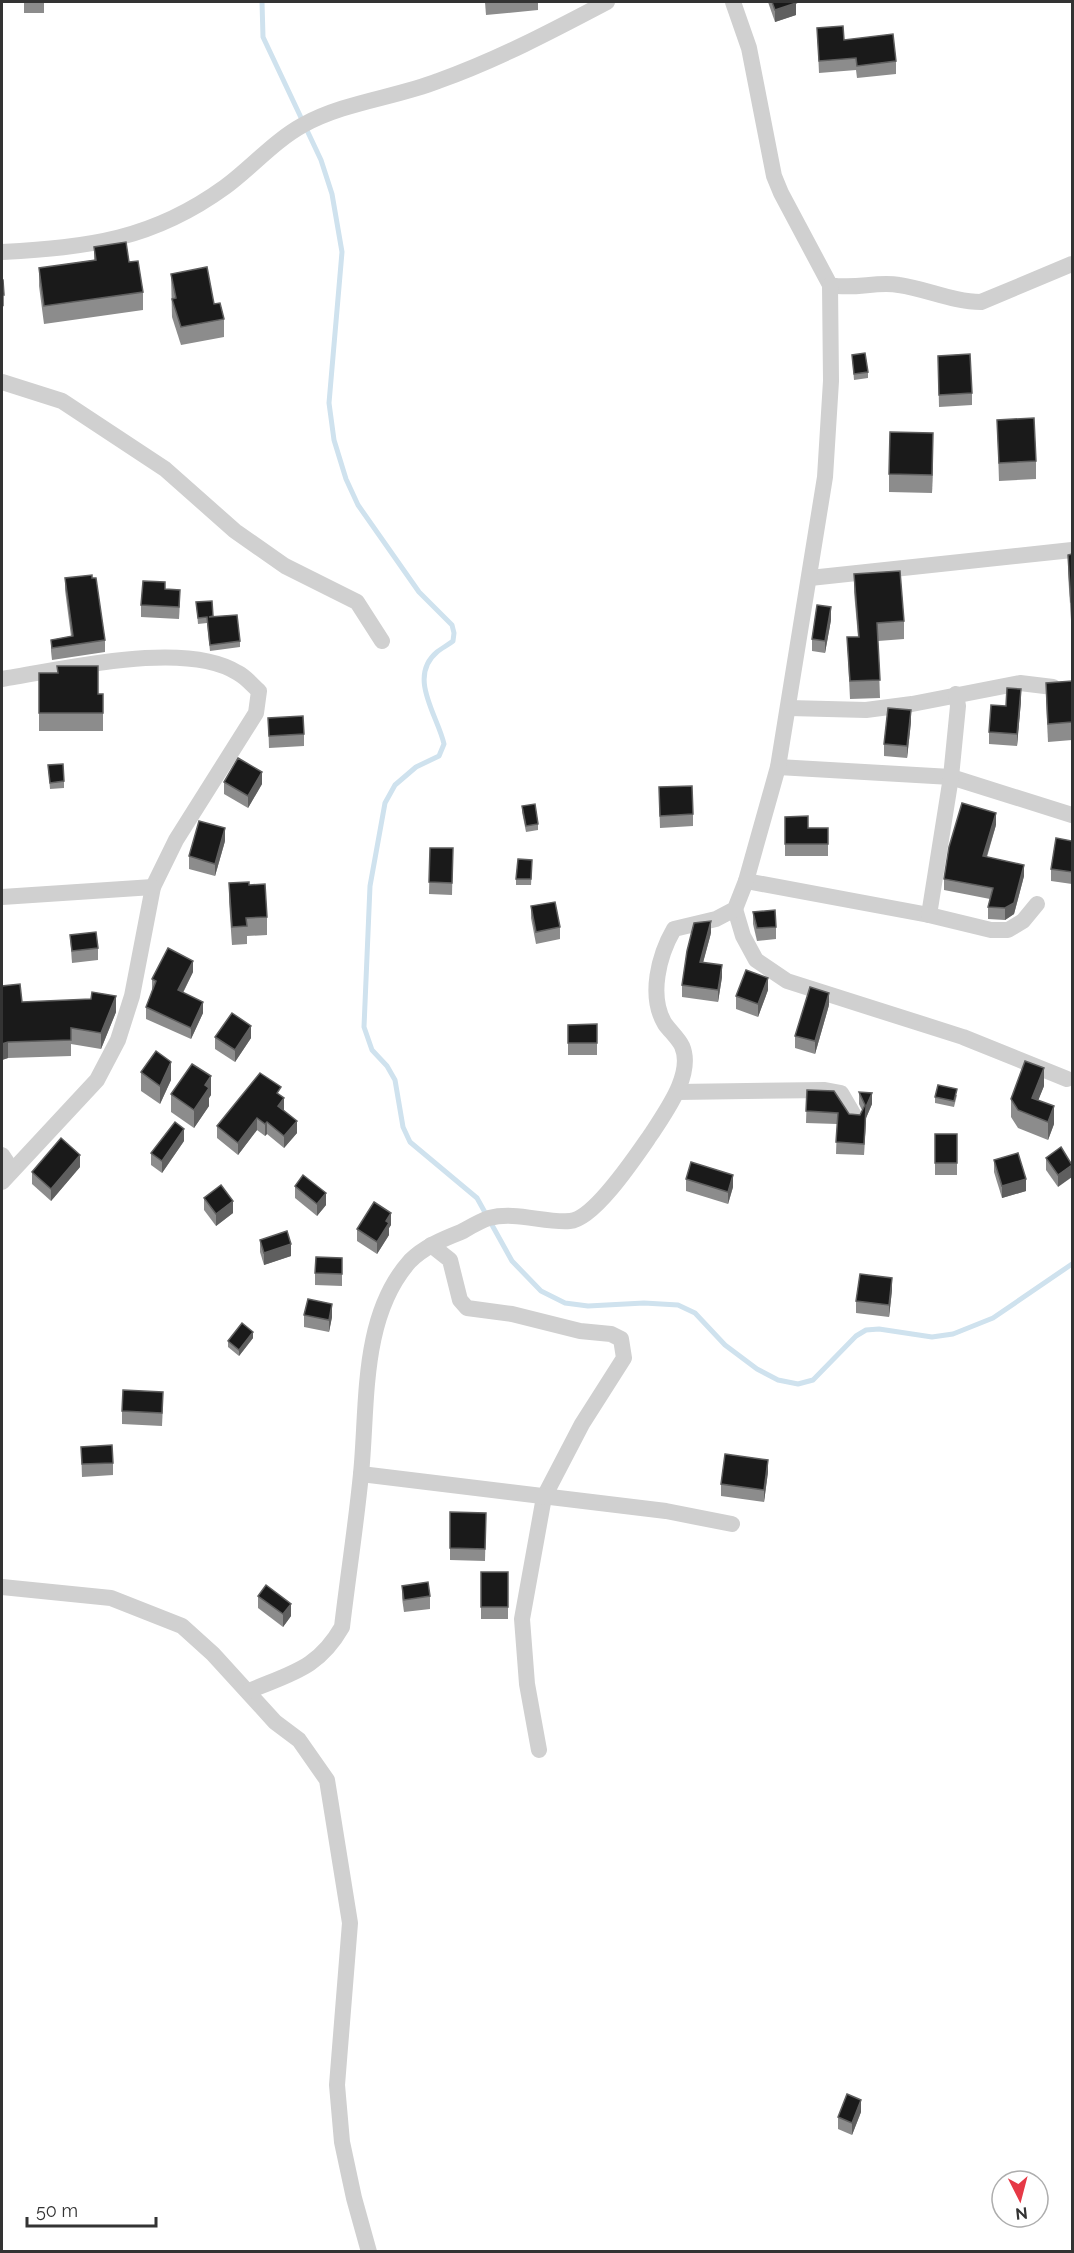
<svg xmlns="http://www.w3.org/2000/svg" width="1074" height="2253" font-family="Raleway,sans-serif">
<rect width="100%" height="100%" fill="#fff"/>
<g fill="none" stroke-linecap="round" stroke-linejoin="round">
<path stroke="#cfe2ee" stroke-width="5" d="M 262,2 L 263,37 L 321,160 L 332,194 L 342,252 L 329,403 L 334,440 L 346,479 L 358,505 L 419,592 L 452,625 L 454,633 L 453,641 C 448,645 442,648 437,652 C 407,677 438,716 444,744 L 439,756 L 416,767 L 395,785 L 385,803 L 370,886 L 364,1027 L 372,1050 L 387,1066 L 395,1080 L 403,1127 L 410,1142 L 477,1198 L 512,1261 L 541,1291 L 565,1303 L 588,1306 L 644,1303 L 678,1305 L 695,1313 L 725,1345 L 757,1369 L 778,1380 L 798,1384 L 813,1380 L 856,1336 L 866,1330 L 879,1329 L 932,1337 L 953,1334 L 993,1318 L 1072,1264"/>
<g stroke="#d0d0d0" stroke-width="16">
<path d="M 733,2 L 749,48 L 774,176 L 781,193 L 830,285 C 855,290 876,281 899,285 C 927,289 953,302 981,302 L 1072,264"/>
<path d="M 2,252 C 89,247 152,240 225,187 C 252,167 274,141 303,125 C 345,102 394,98 438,81 C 497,60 552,31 607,2"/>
<polyline points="2,382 62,401 165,469 235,531 285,566 357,602 382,641"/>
<polyline points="810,578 1072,550"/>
<path d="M 2,679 C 62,670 185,639 238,673 C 246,677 252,685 259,691 L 256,713 L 176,840 L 153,887 L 132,996 L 118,1040 L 97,1080 L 2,1182"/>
<polyline points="789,708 866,710 912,704 1020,683 1053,687"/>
<polyline points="778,767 951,777 1072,815"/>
<polyline points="746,881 929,915 991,930 1008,930 1023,921 1037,904"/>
<polyline points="2,897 153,887"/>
<polyline points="735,909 743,936 756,960 787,981 963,1037 1067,1079"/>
<polyline points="929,915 951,777 958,706 956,694"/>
<polyline points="677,1092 825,1090 841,1093 855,1117"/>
<polyline points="2,1155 12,1170"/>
<polyline points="431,1245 450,1260 460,1300 467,1308 512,1314 580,1331 611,1334 621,1339 624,1358 582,1424 544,1497 522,1619 527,1684 539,1750"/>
<polyline points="361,1474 666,1511 732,1524"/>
<polyline points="2,1587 111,1598 182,1626 213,1654 275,1722 299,1740 327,1780 350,1923 337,2085 342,2142 354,2198 369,2252"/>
<path d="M 249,1691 C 291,1673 318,1669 342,1627 C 348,1576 356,1525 361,1474 C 368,1405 360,1317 410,1261 C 424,1247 443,1239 461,1232 C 470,1227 480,1221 489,1218 C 516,1211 544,1223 570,1221 C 595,1219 638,1153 652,1133 C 666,1111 694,1074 682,1046 C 678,1038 670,1031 665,1024 C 648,996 659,955 674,929 L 716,919 L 735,909 L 746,881 L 778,767 L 825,477 L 831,381 L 830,285"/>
</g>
</g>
<g fill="#8c8c8c">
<rect x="24" y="2" width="20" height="11"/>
<polygon points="485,2 538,2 538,10 486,15"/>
<polygon points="768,2 795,2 796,15 775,22"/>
<polygon points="817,28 896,61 896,74 857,78 856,70 819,73"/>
<polygon points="94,247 129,262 143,292 143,310 44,324 39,286 39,268 94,260"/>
<polygon points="171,274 214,304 224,319 224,337 181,345 172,317"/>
<polygon points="2,280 4,295 4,306 2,307"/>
<polygon points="852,355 868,372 868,378 854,380"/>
<polygon points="938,356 972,393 972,405 939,407"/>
<polygon points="997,420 1036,461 1036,479 999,481"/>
<polygon points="933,451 932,493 889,492 889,474"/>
<polygon points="1072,554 1072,620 1071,620 1068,573 1068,555"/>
<polygon points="854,574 904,621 904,639 878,641 880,698 850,699 847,637 858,637 854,592"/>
<polygon points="65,578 105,640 105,652 52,660 51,651 51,640 71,636 65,590"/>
<polygon points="165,589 180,602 179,619 141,617 141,605"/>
<polygon points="196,602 213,616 240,641 240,647 210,651 207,623 198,624"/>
<polygon points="831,620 825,653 812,651 812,639"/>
<polygon points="57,666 98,694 103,694 103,731 39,731 39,673 57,673"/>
<polygon points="1072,681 1072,740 1048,742 1046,701 1046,683"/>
<polygon points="1021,701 1017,746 989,744 989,732 1006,706"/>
<polygon points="268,718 304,734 304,746 269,748"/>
<polygon points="911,722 907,758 884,756 884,744"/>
<polygon points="48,765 64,781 64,788 50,789"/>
<polygon points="224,782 262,784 248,808 224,794"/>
<polygon points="659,799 693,814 693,826 660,828"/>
<polygon points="522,806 538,824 538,830 526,832 522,812"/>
<polygon points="785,817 808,828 828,828 828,856 785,856"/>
<polygon points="996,825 987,857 1024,876 1014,914 1005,920 988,919 988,907 990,899 944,890 944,879"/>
<polygon points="225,841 215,876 189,869 189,856"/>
<polygon points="1072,841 1072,884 1051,881 1051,869"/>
<polygon points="430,848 453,848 452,895 429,894"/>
<polygon points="532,866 531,885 516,885 516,879"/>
<polygon points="229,883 249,885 267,917 267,935 247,936 247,944 232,945 229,902"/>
<polygon points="531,906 560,927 560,939 536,944 531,918"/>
<polygon points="753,912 776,927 776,939 757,941 753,924"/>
<polygon points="711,933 703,962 722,977 718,1002 682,997 682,985"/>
<polygon points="70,935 98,948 98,960 72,963"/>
<polygon points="193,972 183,993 203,1013 191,1039 146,1019 146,1007 152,991 152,979"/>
<polygon points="2,986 22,1002 116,1012 101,1049 71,1044 71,1056 8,1058 2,1060"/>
<polygon points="768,990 758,1017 736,1009 736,996"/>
<polygon points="829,1005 815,1054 795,1048 795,1036"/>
<polygon points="597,1024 597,1055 568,1055 568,1025"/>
<polygon points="215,1037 251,1038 235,1062 215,1049"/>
<polygon points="141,1072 171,1080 160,1104 141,1091"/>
<polygon points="1044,1086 1038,1100 1054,1124 1048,1140 1018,1128 1011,1117 1011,1099"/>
<polygon points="807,1090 849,1114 860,1115 862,1110 859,1104 859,1092 872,1104 866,1118 864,1155 836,1154 837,1124 806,1123"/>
<polygon points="171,1094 211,1095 209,1098 209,1106 194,1128 171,1112"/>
<polygon points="281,1095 284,1110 297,1133 284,1148 267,1134 265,1136 257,1130 238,1155 217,1138 217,1126"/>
<polygon points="957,1095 954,1107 935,1103 935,1097"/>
<rect x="935" y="1134" width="22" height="41"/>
<polygon points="184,1141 162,1173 151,1165 151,1153"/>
<polygon points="1061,1147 1058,1187 1046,1170 1046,1158"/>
<polygon points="994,1160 1026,1191 1002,1198 994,1172"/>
<polygon points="80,1167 51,1201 32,1184 32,1172"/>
<polygon points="686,1179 733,1187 728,1204 686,1191"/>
<polygon points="295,1186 326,1205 317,1216 295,1198"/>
<polygon points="204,1198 233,1213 216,1226 204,1210"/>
<polygon points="391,1225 389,1228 389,1235 377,1254 357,1241 357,1229"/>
<polygon points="260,1240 291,1256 264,1265 260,1252"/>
<polygon points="342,1258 342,1286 315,1285 315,1273"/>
<polygon points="892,1290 889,1317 856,1313 856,1301"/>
<polygon points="304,1315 332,1317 329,1332 304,1327"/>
<polygon points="253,1338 239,1356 228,1347 228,1341"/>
<polygon points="163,1404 162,1426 122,1424 122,1411"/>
<polygon points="81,1447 113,1463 113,1475 82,1477"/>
<polygon points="768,1472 764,1502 721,1496 721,1484"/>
<polygon points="486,1513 485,1561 450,1560 450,1548"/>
<rect x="481" y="1572" width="27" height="47"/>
<polygon points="402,1586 430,1596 430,1609 404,1612 402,1598"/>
<polygon points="258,1596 291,1616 283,1627 258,1608"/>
<polygon points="861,2112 852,2135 838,2129 838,2117"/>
</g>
<g fill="#5f5f5f">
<polygon points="796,3 796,15 775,22 775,10"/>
<polygon points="933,433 933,451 932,493 932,475"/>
<polygon points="831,607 831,620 825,653 825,641"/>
<polygon points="1021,689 1021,701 1017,746 1017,734"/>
<polygon points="911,710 911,722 907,758 907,746"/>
<polygon points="262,772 262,784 248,808 248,796"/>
<polygon points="996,813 996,825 983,868 983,856"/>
<polygon points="225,828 225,841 215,876 215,864"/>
<polygon points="1024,865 1024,876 1014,914 1005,920 1005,908"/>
<polygon points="711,921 711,933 700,974 700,962"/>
<polygon points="193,961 193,972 178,1002 178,990"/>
<polygon points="722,965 722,977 718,1002 718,990"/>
<polygon points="768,978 768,990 758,1017 758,1004"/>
<polygon points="829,993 829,1005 815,1054 815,1041"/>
<polygon points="116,996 116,1012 101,1049 101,1033"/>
<polygon points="203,1002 203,1013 191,1039 191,1028"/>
<polygon points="251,1026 251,1038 235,1062 235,1050"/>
<polygon points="8,1042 8,1058 2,1060 2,1044"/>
<polygon points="171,1062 171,1080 160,1104 160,1086"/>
<polygon points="1044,1068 1044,1086 1032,1116 1032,1098"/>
<polygon points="211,1076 211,1095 209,1098 209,1106 194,1128 194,1110 205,1085"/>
<polygon points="872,1093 872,1104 866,1118 864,1155 866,1107"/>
<polygon points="284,1098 284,1110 278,1118 278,1106"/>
<polygon points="1054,1106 1054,1124 1048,1140 1048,1122"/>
<polygon points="257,1118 257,1130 238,1155 238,1143"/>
<polygon points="297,1121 297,1133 284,1148 284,1136"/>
<polygon points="267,1122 267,1134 265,1136 265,1124"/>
<polygon points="184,1129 184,1141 162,1173 162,1161"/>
<polygon points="80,1155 80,1167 51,1201 51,1189"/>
<polygon points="1072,1165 1072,1177 1058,1187 1058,1175"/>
<polygon points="733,1175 733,1187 728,1204 728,1192"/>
<polygon points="1026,1179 1026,1191 1002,1198 1002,1186"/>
<polygon points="326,1193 326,1205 317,1216 317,1204"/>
<polygon points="233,1201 233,1213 216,1226 216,1214"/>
<polygon points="391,1213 391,1225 389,1228 389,1235 377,1254 377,1242 386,1221"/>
<polygon points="291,1244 291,1256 264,1265 264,1253"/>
<polygon points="892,1278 892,1290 889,1317 889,1305"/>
<polygon points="332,1304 332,1317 329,1332 329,1320"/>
<polygon points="253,1332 253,1338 239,1356 239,1350"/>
<polygon points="768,1460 768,1472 764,1502 764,1490"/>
<polygon points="291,1604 291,1616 283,1627 283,1614"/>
<polygon points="861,2100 861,2112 852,2135 852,2123"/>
</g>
<g fill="#1a1a1a" stroke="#5f5f5f" stroke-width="1.5">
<polygon points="772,2 795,2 796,3 775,10"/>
<polygon points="843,26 844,40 893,34 896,61 857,66 856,58 819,61 817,28"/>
<polygon points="126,242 129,262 138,261 143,292 44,306 39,268 96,260 94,247"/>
<polygon points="207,267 214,304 220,303 224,319 181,327 172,299 176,298 171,274"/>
<polygon points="2,280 3,280 4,295 2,295"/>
<polygon points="865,353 868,372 854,374 852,355"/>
<polygon points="970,354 972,393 939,395 938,356"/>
<polygon points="1034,418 1036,461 999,463 997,420"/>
<polygon points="890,432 933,433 932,475 889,474"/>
<polygon points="1072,554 1072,602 1071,602 1068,555"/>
<polygon points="900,571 904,621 877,623 880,680 850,681 847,637 859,637 854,574"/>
<polygon points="92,575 92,578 96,578 105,640 52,648 51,640 73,636 65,578"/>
<polygon points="143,581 165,582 165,589 180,590 179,607 141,605"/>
<polygon points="212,601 213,616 209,617 237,615 240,641 210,645 207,617 198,618 196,602"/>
<polygon points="817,605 831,607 825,641 812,639"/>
<polygon points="57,666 98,666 98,694 103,694 103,713 39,713 39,673 58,673"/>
<polygon points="1072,681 1072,722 1048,724 1046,683"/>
<polygon points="1007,688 1021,689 1017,734 989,732 991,705 1006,706"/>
<polygon points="888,708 911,710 907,746 884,744"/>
<polygon points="303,716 304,734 269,736 268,718"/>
<polygon points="238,758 262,772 248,796 224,782"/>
<polygon points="63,764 64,781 50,783 48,765"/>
<polygon points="692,786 693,814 660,816 659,787"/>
<polygon points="962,803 996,813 983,856 1024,865 1014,903 1005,908 988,907 993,888 944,879 949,847"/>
<polygon points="535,804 538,824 526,826 522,806"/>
<polygon points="808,816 808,828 828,828 828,844 785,844 785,817"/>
<polygon points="199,821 225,828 215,864 189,856"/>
<polygon points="1056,838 1072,841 1072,872 1051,869"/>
<polygon points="430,848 453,848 452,883 429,882"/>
<polygon points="518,859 532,860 531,879 516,879"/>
<polygon points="249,882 249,885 265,884 267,917 246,918 247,926 232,927 229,883"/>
<polygon points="555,902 560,927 536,932 531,906"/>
<polygon points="775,910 776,927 757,928 753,912"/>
<polygon points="711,921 700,962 722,965 718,990 682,985 687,951 694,923"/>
<polygon points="96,932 98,948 72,951 70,935"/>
<polygon points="168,948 193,961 178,990 203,1002 191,1028 146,1007 156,981 152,979"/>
<polygon points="746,970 768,978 758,1004 736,996"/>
<polygon points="20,984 22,1002 91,999 92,992 116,996 101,1033 71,1028 71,1040 8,1042 2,1044 2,986"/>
<polygon points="810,987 829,993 815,1041 795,1036"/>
<polygon points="232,1013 251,1026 235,1050 215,1037"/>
<polygon points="597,1024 597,1043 568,1043 568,1025"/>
<polygon points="156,1051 171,1062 160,1086 141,1072"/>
<polygon points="1025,1061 1044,1068 1032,1098 1054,1106 1048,1122 1018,1110 1011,1099"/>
<polygon points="192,1064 211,1076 205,1085 209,1088 194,1110 171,1094"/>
<polygon points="260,1073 281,1087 277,1093 284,1098 278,1106 297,1121 284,1136 267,1122 265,1124 257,1118 238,1143 217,1126"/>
<polygon points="938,1085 957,1089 954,1101 935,1097"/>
<polygon points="807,1090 834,1091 849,1114 860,1115 865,1105 859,1092 872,1093 866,1107 864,1144 836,1142 838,1113 806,1111"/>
<polygon points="175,1122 184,1129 162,1161 151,1153"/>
<rect x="935" y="1134" width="22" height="29"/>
<polygon points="61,1138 80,1155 51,1189 32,1172"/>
<polygon points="1061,1147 1072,1165 1058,1175 1046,1158"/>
<polygon points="1018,1153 1026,1179 1002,1186 994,1160"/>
<polygon points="691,1162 733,1175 728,1192 686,1179"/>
<polygon points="303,1175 326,1193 317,1204 295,1186"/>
<polygon points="221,1185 233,1201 216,1214 204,1198"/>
<polygon points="374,1202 391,1213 386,1221 389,1223 377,1242 357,1229"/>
<polygon points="287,1231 291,1244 264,1253 260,1240"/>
<polygon points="316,1257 342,1258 342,1274 315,1273"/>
<polygon points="860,1274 892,1278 889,1305 856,1301"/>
<polygon points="308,1299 332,1304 329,1320 304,1315"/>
<polygon points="242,1323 253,1332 239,1350 228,1341"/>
<polygon points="123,1390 163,1392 162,1413 122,1411"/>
<polygon points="112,1445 113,1463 82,1464 81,1447"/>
<polygon points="725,1454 768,1460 764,1490 721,1484"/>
<polygon points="450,1512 486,1513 485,1549 450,1548"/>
<rect x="481" y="1572" width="27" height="35"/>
<polygon points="428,1582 430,1596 404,1600 402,1586"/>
<polygon points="266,1585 291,1604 283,1614 258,1596"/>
<polygon points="847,2094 861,2100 852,2123 838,2117"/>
</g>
<rect width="1074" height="2253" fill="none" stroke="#333333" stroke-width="6"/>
<g transform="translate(1020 2199) rotate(174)"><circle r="28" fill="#ffffff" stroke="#adadad" stroke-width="1.5"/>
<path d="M0-4.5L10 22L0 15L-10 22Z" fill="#e63946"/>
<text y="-9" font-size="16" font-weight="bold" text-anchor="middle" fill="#333333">N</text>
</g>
<path d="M27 2217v9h129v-9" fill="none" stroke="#333333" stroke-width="3"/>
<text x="36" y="2217" font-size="18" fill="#333333" stroke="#ffffff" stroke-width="4.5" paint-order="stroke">50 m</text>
</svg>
